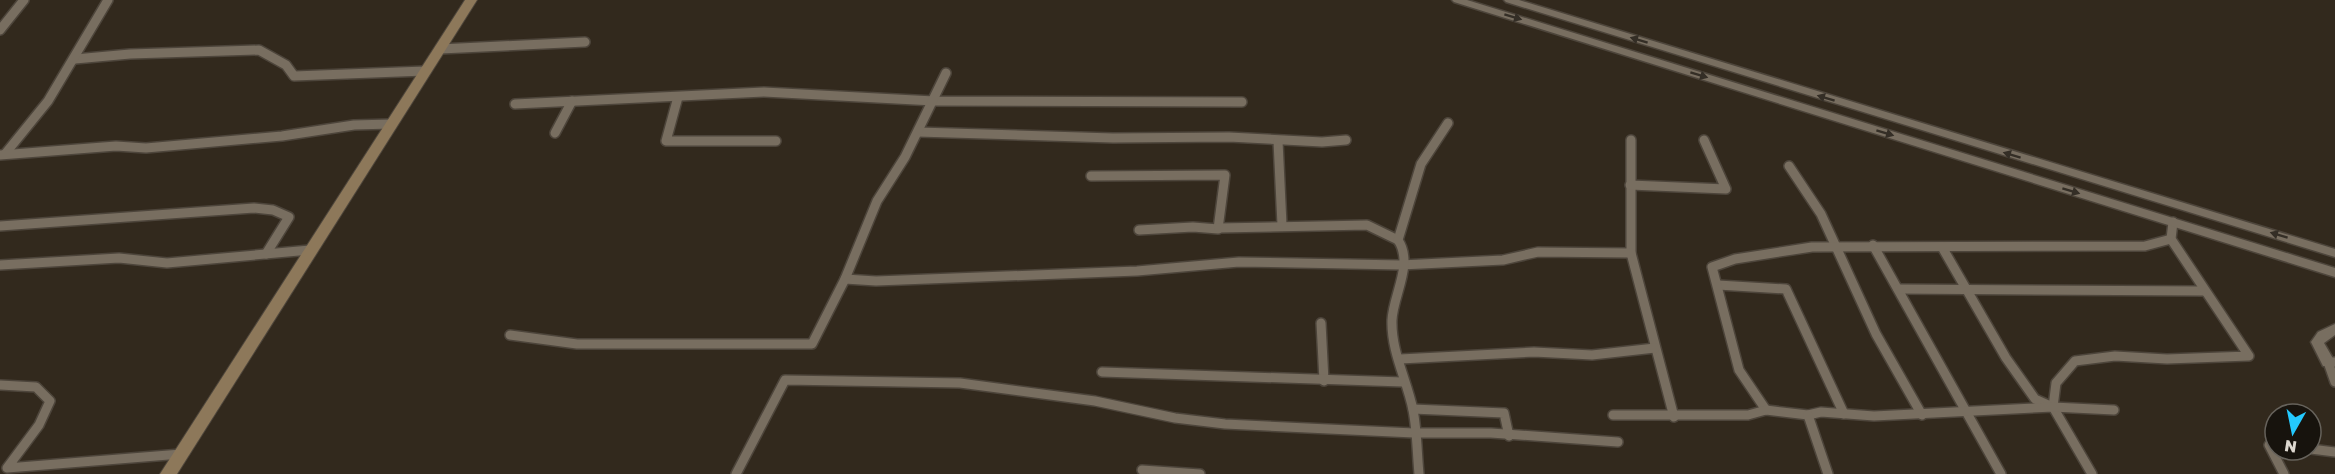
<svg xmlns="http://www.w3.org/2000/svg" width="2335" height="474" font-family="'Golos Text',sans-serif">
<rect width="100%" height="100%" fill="#32291d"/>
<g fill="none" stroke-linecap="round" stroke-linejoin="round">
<defs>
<g id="minor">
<polyline points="0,30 24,0"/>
<polyline points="440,49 585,42"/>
<polyline points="75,59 130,54 259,50 286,65 294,76 425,71"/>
<polyline points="678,97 666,141 776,141"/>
<polyline points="515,104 764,92 934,101 1242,102"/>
<polyline points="918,132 1113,138 1229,137 1322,142 1346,140"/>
<polyline points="555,133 572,101"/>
<polyline points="1631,140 1631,253 1674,417"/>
<polyline points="1278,141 1282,225"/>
<polyline points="5,154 48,101 108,0"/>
<polyline points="0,155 116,146 146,148 282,136 354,125 391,124"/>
<polyline points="1789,166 1821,214 1876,334 1922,415"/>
<polyline points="1091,176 1225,175 1218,229 1193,227 1139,230"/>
<polyline points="1630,185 1726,189 1704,140"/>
<polyline points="0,226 254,208 273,210 289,217 266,254"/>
<polyline points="1219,228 1367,225 1398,240"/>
<polyline points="1873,245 2001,474"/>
<polyline points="1942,247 2006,358 2035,399 2053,407 2092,474"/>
<polyline points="0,265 119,258 167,263 310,250"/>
<polyline points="845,279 876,281 1137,271 1239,262 1401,265 1503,260 1538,252 1631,253"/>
<polyline points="1718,285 1786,289 1844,414"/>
<polyline points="1898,289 2204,291"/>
<polyline points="1321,323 1324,381"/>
<polyline points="510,335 577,344 812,344 845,279 877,201 905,157 946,73"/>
<polyline points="1400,359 1534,352 1592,355 1655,348"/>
<polyline points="2335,362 2328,362 2335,382"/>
<polyline points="1102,372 1403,382"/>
<polyline points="0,385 36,387 50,401 39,425 7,468 181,454"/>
<polyline points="2053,407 2056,383 2075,361 2115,356 2167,359 2249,356 2171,239 2173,222"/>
<polyline points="1413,409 1504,413 1509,436"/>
<polyline points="1766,410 1739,370 1712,267 1735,259 1812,247 2145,246 2171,239"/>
<polyline points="1613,415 1748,415 1766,410 1808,415 1821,412 1874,416 2053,407 2114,410"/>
<polyline points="1808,415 1828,474"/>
<polyline points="2269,445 2284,474"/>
<polyline points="2311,449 2335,452"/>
<polyline points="1142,470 1200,474"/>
<polyline points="736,474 785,380 960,383 1095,401 1175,418 1225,424 1414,433 1491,433 1618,442"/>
<path d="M 1419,474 C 1417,453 1417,430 1413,410 C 1407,380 1391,352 1392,320 C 1393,295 1414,264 1398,240 L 1421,164 L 1448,123"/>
</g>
<g id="tertiary">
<polygon points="1452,0 1467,0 2335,268 2335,277 1454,2"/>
<polygon points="1504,0 1519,0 2335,249 2335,257 1506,2"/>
<polygon points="2335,324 2335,335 2324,343 2335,362 2333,366 2323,366 2311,342 2318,332"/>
</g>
<polygon id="secondary" points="465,0 477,0 177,474 160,474"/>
</defs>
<use href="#minor" stroke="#4d453b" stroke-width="12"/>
<use href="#tertiary" stroke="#4d453b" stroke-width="3"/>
<use href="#secondary" stroke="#4d453b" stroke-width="2"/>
<use href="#minor" stroke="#786e60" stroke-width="9"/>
<use href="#tertiary" fill="#786e60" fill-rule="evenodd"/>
<use href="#secondary" fill="#8d785a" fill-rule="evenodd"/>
</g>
<defs><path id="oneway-solid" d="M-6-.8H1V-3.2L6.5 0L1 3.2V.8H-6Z" transform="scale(1.5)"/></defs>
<g fill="#342e26">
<use href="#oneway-solid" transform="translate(1513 17) rotate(17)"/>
<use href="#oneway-solid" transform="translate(1639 40) rotate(-163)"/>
<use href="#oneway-solid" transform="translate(1699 75) rotate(17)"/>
<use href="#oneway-solid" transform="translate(1826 98) rotate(-163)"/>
<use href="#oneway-solid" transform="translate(1885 133) rotate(17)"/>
<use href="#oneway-solid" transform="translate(2012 155) rotate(-163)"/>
<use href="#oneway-solid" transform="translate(2071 191) rotate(17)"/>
<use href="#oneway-solid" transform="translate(2279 235) rotate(-163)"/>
</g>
<g transform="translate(2293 432) rotate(189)"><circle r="28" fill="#17130d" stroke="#66625b" stroke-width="1.5"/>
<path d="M0-4.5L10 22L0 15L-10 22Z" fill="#24c9fe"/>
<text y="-9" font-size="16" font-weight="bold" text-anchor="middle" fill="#ddd8d0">N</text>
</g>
</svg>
